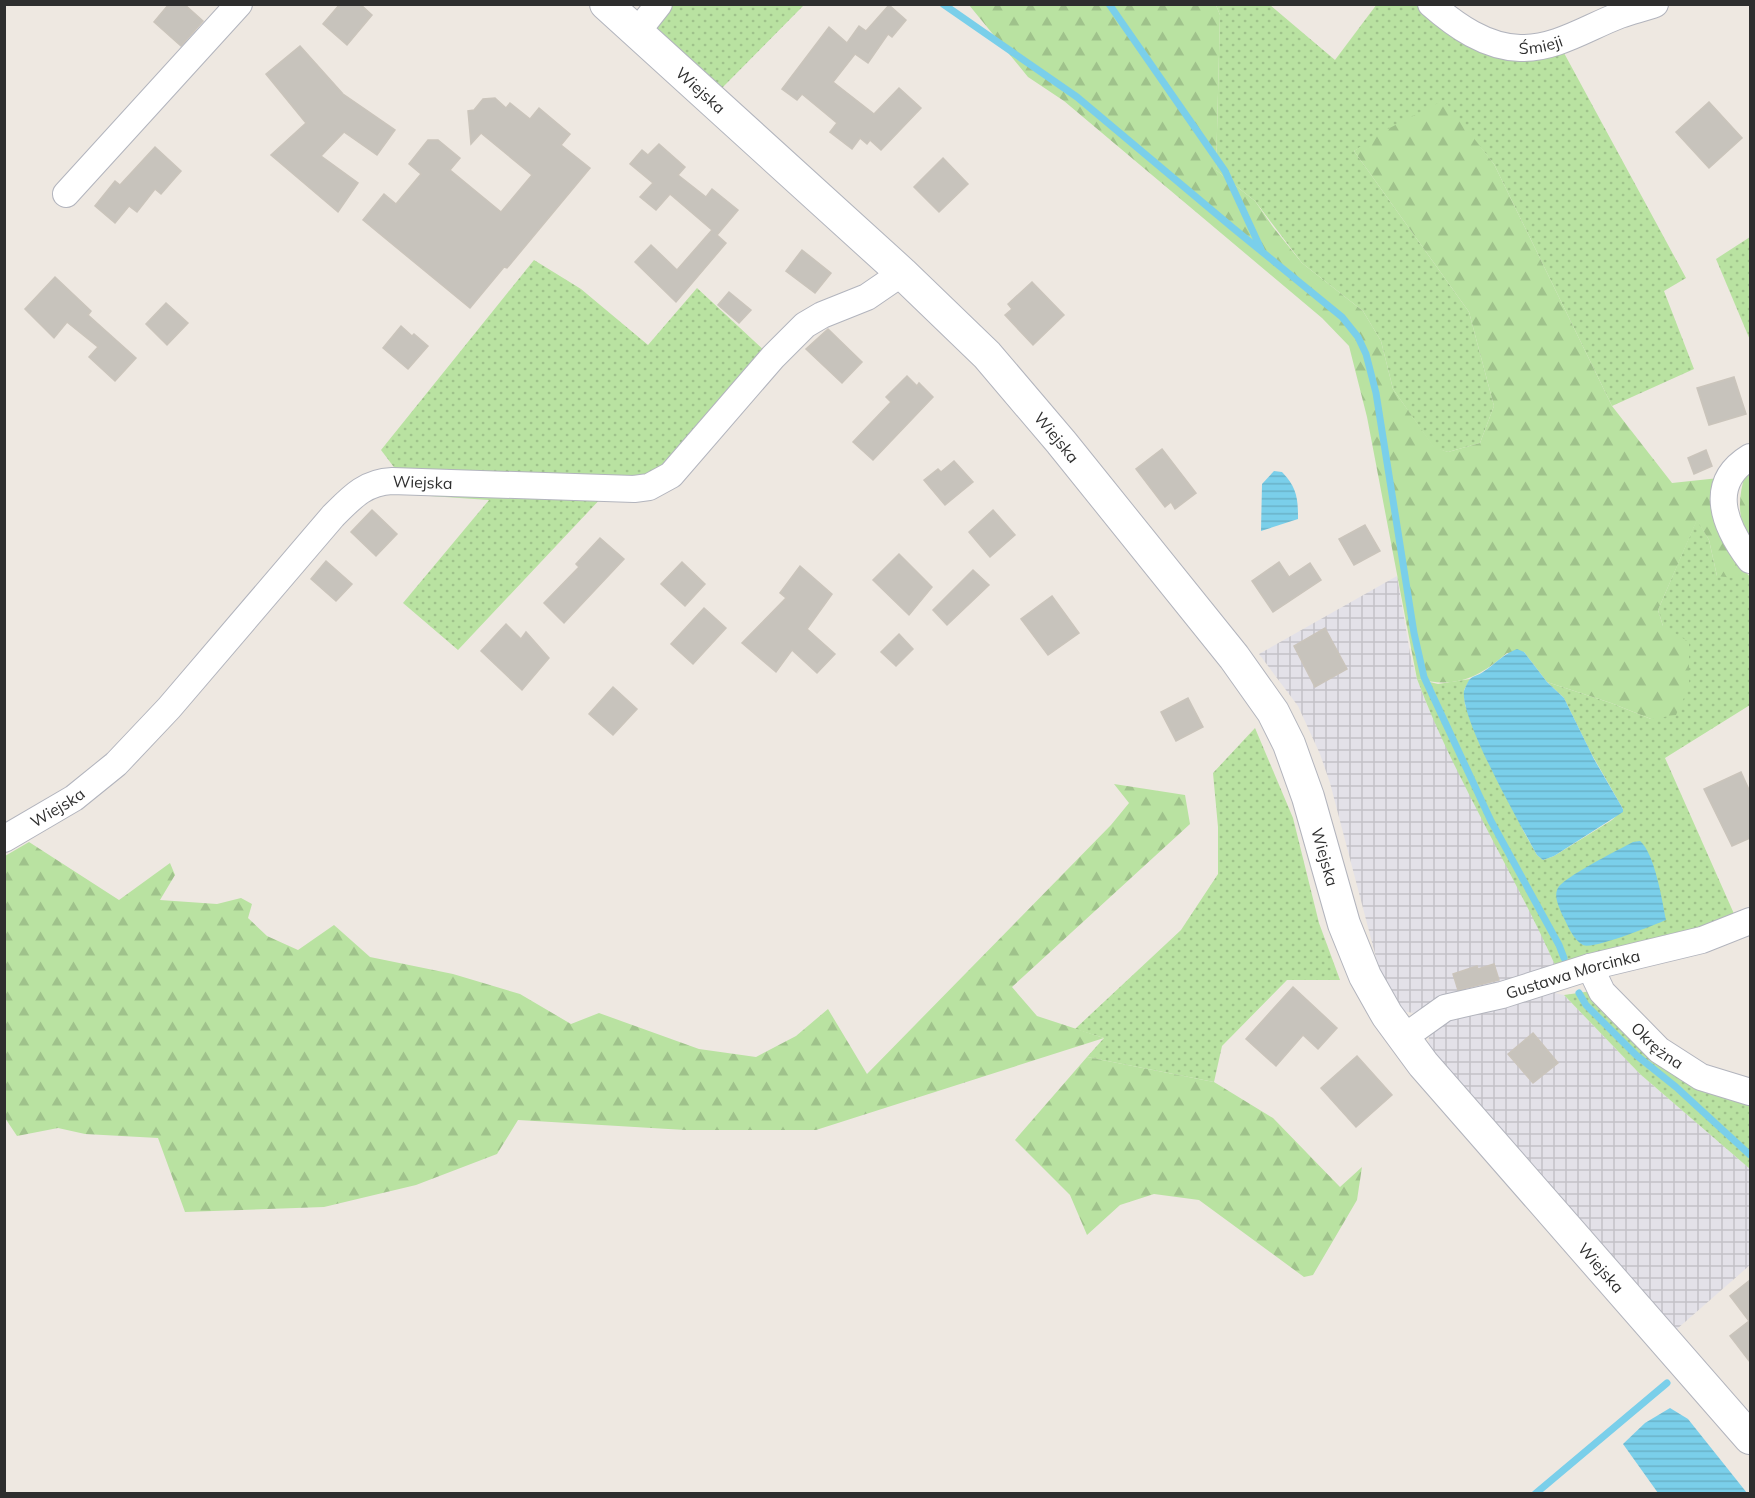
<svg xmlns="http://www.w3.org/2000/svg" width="1755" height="1498" font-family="Mulish,sans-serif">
<defs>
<pattern id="industrial-grid" width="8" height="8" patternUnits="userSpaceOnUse" patternTransform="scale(1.5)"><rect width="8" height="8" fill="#e3e1e8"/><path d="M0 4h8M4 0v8" fill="none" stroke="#c3c1c7"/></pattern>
<pattern id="grass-dots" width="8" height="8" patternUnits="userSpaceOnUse" patternTransform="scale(1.5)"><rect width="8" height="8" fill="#b9e2a1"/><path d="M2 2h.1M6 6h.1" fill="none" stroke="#9fc28b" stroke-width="1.8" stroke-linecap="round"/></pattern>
<pattern id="forest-firs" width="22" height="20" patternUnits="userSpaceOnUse" patternTransform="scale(1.5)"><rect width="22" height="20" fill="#b9e2a1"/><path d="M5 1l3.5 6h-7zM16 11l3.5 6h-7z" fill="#9fc28b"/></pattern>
<pattern id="water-rules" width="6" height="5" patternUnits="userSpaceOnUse" patternTransform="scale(1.5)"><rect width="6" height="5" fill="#7acfea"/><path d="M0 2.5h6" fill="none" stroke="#6ab2c9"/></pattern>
</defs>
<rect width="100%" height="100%" fill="#eee8e1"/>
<g fill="url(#industrial-grid)">
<polygon points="1397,576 1410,653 1417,679 1427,705 1536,922 1555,965 1413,1013 1403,1011 1393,1002 1383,984 1330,783 1320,754 1298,706 1259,654"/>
<polygon points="1550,992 1564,995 1640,1074 1750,1169 1750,1265 1677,1329 1477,1108 1428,1047 1429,1037 1443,1017"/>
</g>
<g fill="url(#grass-dots)">
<polygon points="1377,4 1422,5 1536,58 1564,53 1686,278 1664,291 1694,369 1612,406 1494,164 1443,101 1354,151 1469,312 1494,406 1480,443 1448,452 1434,448 1393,389 1381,341 1363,311 1302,263 1255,201 1216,170 1220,15 1216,5 1270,5 1335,60"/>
<polygon points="672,5 804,5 720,90 654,31"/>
<polygon points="1750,237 1750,340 1716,259"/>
<polygon points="534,260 581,289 648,345 697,288 766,352 737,412 668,492 604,495 458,650 403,603 489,500 415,495 381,450"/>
<path d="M 1697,519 L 1709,540 L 1717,576 L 1744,570 L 1750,577 L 1750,705 L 1665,758 L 1735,916 L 1704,928 L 1555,965 C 1512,869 1454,778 1417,679 L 1438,684 L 1470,679 L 1464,690 L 1465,705 L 1524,832 L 1537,855 L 1543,860 L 1554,856 L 1612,820 L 1623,809 L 1591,753 L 1564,698 L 1547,682 L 1611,703 L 1651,719 L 1663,626 L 1658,610 Z"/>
<polygon points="1255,728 1293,818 1319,923 1340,980 1287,980 1222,1046 1214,1082 1087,1057 1104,1038 1075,1029 1181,930 1218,874 1218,827 1213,773"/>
<polygon points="1592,991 1750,1104 1750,1169 1640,1074 1564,995"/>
</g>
<g fill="url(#forest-firs)">
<path d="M 969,5 L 1216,5 L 1220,15 L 1216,170 L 1255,201 L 1273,227 L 1302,263 L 1363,311 L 1381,341 L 1393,389 L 1434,447 L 1448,452 L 1480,443 L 1494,406 L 1469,312 L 1354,151 L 1380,133 L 1444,100 L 1494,164 L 1612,406 L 1672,483 L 1719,478 L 1744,570 L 1734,578 L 1717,576 L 1709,540 L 1697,520 L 1658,610 L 1663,626 L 1689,642 L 1689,687 L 1676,715 L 1651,719 L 1611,703 L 1547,682 L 1524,652 L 1507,653 C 1477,679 1456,688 1417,679 L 1367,417 L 1349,346 L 1322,318 L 1064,101 L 1028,77 Z"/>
<path d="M 1750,471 L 1750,541 C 1737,517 1738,500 1745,474 Z"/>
<polygon points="1114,784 1185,795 1190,824 1012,987 1037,1016 1104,1038 816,1130 685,1130 518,1120 497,1154 416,1185 324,1207 185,1212 158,1138 85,1134 58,1128 17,1136 5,1118 5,856 29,842 119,900 170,863 175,875 160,900 217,904 241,898 252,904 248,918 267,936 298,950 334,925 370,957 453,974 520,994 571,1024 599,1013 699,1049 756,1057 796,1036 828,1009 867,1074 1111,825 1129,803"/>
<polygon points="1087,1057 1214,1082 1273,1118 1340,1187 1362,1167 1357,1200 1313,1275 1304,1277 1199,1200 1154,1194 1120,1205 1087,1235 1070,1195 1015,1140"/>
</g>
<g fill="url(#water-rules)">
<path d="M 1274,471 L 1282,472 C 1297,487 1298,499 1298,519 L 1261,531 L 1262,484 Z"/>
<path d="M 1517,649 L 1524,652 L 1547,682 L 1564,698 L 1594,759 L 1623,809 L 1623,812 L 1554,856 L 1543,860 L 1537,855 C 1521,826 1460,719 1464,691 C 1465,688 1468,681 1470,679 C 1473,676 1479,675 1483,672 C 1494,665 1503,654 1517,649 Z"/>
<path d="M 1640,841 C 1655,854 1662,900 1666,920 C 1654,925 1593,950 1583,945 C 1574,940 1568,927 1564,918 C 1560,910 1553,896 1558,888 C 1564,877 1620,849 1633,842 Z"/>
<polygon points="1670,1408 1688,1419 1747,1493 1658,1493 1623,1444 1645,1423"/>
</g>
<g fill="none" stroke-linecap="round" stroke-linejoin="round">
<g stroke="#7acfea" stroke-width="7">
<polyline points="943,4 1077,97 1233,228 1342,317 1358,337 1366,354 1376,393 1414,633 1424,677 1491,821 1559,945 1564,958"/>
<polyline points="1109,4 1225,171 1261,249"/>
<polyline points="1579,993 1586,1005 1636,1055 1676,1087 1750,1155"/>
<polyline points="1535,1494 1667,1383"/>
</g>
</g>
<g fill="#c7c3bc" stroke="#cac4bb" stroke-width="1.5">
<polygon points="169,4 184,4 203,21 181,46 154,22"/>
<polygon points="340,4 360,4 372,15 347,45 323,24"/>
<polygon points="889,5 906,20 892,37 888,34 868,63 855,54 833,82 874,114 899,88 921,108 881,150 870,140 867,144 860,138 852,149 830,132 837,123 802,94 797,100 782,89 829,27 847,43 859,26 866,31"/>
<polygon points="300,46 343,94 395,130 377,155 344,132 321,156 358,183 338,212 271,155 306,123 266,74"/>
<polygon points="495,98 506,108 510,103 530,119 539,108 570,134 561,145 590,168 507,268 504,267 470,308 363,220 384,194 396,204 421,174 409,164 428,140 438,140 460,158 450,170 501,212 532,175 481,133 471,144 468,111 474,110 483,99"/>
<polygon points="1709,102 1742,138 1709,168 1676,132"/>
<polygon points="659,144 685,167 678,175 706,197 712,189 738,210 717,235 726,243 676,302 635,262 651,245 677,270 712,230 670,194 656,210 640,197 653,183 630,164 642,150 648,155"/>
<polygon points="155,147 181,171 161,194 155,189 137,212 129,206 115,223 95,206 115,181 120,185"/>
<polygon points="943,158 968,184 939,212 914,187"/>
<polygon points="802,250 831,273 815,293 786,271"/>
<polygon points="55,277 91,311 88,315 136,358 115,381 89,357 98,347 67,322 54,338 25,309"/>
<polygon points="1032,282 1064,315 1033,345 1005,315 1012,309 1008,304"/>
<polygon points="729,292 751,310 739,323 718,305"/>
<polygon points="166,303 188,323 167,345 146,324"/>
<polygon points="401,326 412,336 414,334 428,346 408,369 383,348"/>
<polygon points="828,329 862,362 842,383 806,349"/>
<polygon points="907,376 917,386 919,383 933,397 873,460 853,442 891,402 886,397"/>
<polygon points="1734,377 1746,414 1709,425 1697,388"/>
<polygon points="1162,449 1196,493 1175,509 1171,502 1165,507 1136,469"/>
<polygon points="1706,450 1712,466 1694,474 1688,458"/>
<polygon points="954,461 973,482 945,505 924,480 938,469 941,472"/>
<polygon points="372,510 397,534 376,556 351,532"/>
<polygon points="993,510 1015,535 990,557 969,532"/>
<polygon points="1365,525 1380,551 1354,565 1339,539"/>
<polygon points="600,538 624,559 564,623 544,603 579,567 576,564"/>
<polygon points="899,554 932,587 909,615 873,580"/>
<polygon points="326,561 352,584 336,601 311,579"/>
<polygon points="682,562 705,584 685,606 661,584"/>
<polygon points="1279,562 1289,577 1310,563 1321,580 1273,612 1252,581"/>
<polygon points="800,566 832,594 807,629 835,654 817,673 792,650 776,672 742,643 786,598 780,593"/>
<polygon points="973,570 989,585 947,625 933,610"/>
<polygon points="1052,596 1079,633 1048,655 1021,619"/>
<polygon points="704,608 726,628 693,664 671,644"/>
<polygon points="506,624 521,639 526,632 549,658 522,690 481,651"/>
<polygon points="1325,628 1347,669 1315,687 1294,646"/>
<polygon points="899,634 913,649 896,666 881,652"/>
<polygon points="613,687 637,709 613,735 589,714"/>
<polygon points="1188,698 1203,727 1176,741 1161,712"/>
<polygon points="1741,772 1750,792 1750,838 1732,846 1704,789"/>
<polygon points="1494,964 1499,980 1458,990 1453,974 1477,966 1478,969"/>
<polygon points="1293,987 1337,1028 1318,1049 1303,1035 1276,1066 1246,1039"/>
<polygon points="1533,1033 1558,1063 1533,1083 1508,1054"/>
<polygon points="1357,1056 1392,1095 1356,1127 1321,1088"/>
<polygon points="1750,1280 1750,1362 1730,1336 1749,1321 1730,1296"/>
</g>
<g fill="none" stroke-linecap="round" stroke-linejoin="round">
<defs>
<g id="minor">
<path id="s1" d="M 1431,4 C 1456,26 1486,47 1520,48 C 1556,49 1588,27 1620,15 C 1631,11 1644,8 1655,4"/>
<polyline points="637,32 659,4"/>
<polyline points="66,194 239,4"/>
<path d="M 1750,457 C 1706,484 1725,527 1750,560"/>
<path id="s2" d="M 4,839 L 74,798 L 116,764 L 169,708 L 333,516 C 351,498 365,482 392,481 L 634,489 L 649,487 L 671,475 L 773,357 L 805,325 L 822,315 L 867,297 L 902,273"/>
<path id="s3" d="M 1590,967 L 1602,992 L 1659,1050 L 1701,1077 L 1750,1092"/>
<path id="s4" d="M 1403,1038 L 1445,1008 L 1502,995 L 1590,967 L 1702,940 L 1750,921"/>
</g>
<g id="tertiary">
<path id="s5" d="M 606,4 L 902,273 L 987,355 L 1061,442 L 1234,657 L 1273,712 L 1289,744 L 1308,797 L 1344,924 L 1365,976 L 1387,1015 L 1423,1064 L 1750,1438"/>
</g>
</defs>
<use href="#minor" stroke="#b2b4bd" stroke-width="28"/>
<use href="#tertiary" stroke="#b2b4bd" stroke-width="34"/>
<use href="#minor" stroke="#fff" stroke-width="26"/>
<use href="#tertiary" stroke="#fff" stroke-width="32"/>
</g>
<g text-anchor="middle" stroke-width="6" stroke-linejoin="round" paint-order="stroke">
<g font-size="16" fill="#2e2e2e" stroke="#fff">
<text dy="6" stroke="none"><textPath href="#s1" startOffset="122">Śmieji</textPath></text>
<text dy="6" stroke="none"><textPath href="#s5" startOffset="128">Wiejska</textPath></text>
<text dy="6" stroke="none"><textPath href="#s5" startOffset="626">Wiejska</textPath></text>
<text dy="6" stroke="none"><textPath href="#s2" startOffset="566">Wiejska</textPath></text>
<text dy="6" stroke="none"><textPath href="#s2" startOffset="62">Wiejska</textPath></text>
<text dy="6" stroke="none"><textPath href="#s5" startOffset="1130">Wiejska</textPath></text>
<text dy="6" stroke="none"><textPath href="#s4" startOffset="184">Gustawa Morcinka</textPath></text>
<text dy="6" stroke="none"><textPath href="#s3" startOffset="105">Okrężna</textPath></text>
<text dy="6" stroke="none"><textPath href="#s5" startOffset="1632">Wiejska</textPath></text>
</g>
</g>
<rect width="1755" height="1498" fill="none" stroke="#2e2e2e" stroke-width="12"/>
</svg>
